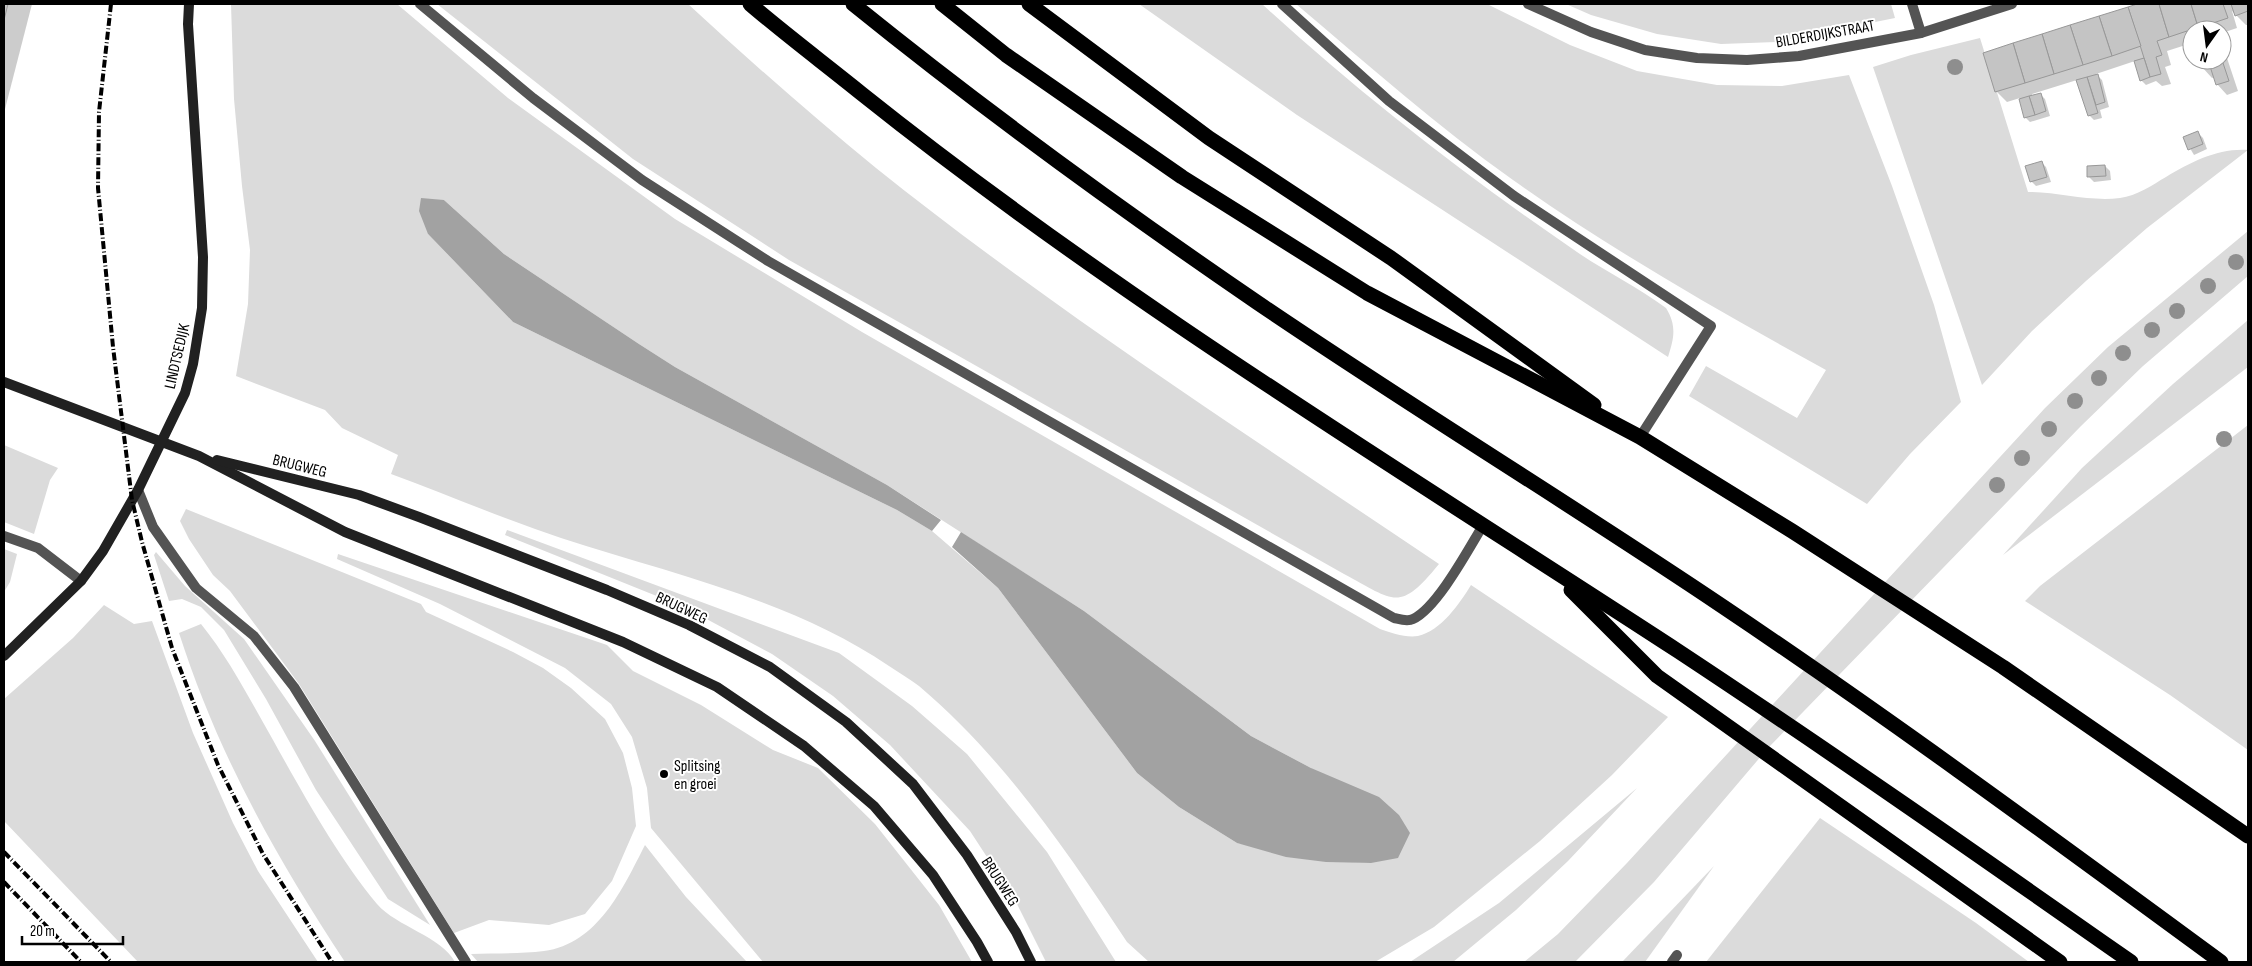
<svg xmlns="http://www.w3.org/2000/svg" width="2252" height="966" font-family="'Sofia Sans Condensed',sans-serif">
<rect width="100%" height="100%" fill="#fff"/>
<g fill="#dbdbdb" fill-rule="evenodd">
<path d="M 231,4 L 397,4 L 508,98 L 675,219 L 862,332 L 1380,629 C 1391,633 1406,638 1418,636 C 1441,631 1460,603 1471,585 L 1668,717 L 1612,775 L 1540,841 L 1434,927 L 1375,962 L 1149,962 L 1127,942 C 1066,850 1005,759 919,686 C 910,679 899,673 889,666 C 792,600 672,574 561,538 C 504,519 448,495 391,474 L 398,455 L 342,428 L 325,410 L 236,376 L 248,304 L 250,250 L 242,186 L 234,99 ZM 444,200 L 504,254 L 639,344 L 675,367 L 887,485 L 1084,611 L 1251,736 L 1311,768 L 1371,863 L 1352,862 L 1237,843 L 1179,807 L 1137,773 L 998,588 L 932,531 L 897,510 L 513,322 L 428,234 Z"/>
<path d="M 437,4 L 688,4 C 749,60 812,116 876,168 C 1055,311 1249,436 1439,564 C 1399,613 1395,601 1344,574 L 789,260 L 633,159 Z"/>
<path d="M 1139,4 L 1262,4 C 1360,94 1467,177 1577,252 C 1606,272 1638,287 1666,308 C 1677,326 1674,338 1668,357 L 1297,115 Z"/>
<path d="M 1296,4 L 1487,4 L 1570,45 L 1637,71 L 1717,85 L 1782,86 L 1849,75 L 1892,186 L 1934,305 L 1961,402 L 1910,454 L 1867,504 L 1689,396 L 1706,366 L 1797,418 L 1826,370 C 1719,311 1613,251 1513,180 C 1437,126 1367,64 1296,4 Z"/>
<polygon points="1566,4 1891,4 1895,18 1776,42 1721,44 1657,34 1591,15"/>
<path d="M 1980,38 L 2028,192 C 2059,192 2090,202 2120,198 C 2137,196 2152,185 2166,177 C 2191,162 2218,148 2248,150 L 2147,228 L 2086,281 L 2032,331 L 1982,385 L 1873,67 L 1911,55 Z"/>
<polygon points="2248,231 2248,276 2143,366 2081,426 1768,748 1654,882 1575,962 1524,962 1558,934 1627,863 2045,408 2108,347"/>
<polygon points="2248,320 2248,367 2003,555 2082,468 2173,384"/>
<polygon points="2248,425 2248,750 2170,695 2025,601 2040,586"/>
<polygon points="4,445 58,468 50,480 34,534 4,522"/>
<polygon points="186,509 421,604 426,612 513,652 543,668 571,688 605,719 623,753 632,788 636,826 612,881 585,914 549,925 489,920 454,933 299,684 230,591 213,575 189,539 180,521"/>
<polygon points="507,530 839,653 912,706 967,754 1047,852 1116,962 1046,962 1015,900 970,831 890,745 833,696 772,654 684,607 505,535"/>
<polygon points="4,549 17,554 10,582 4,592"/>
<polygon points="156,552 185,586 244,639 315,741 430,925 388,899 316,790 266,699 224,630 201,607 182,599 169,601 154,555"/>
<polygon points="338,554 607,645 633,671 701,705 773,750 818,768 875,824 939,905 972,962 763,962 651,828 647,788 632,737 611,704 565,668 440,604 337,559"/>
<polygon points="104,605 134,624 152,621 193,733 233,823 258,871 318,962 138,962 4,821 4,699 73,638"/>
<path d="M 201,624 C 230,660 250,700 273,740 C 303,794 338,857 377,904 C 397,927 441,936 455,962 L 345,962 C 275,856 218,754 179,633 Z"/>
<polygon points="1637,788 1568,861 1516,910 1453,962 1410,962 1499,903"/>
<polygon points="1820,818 1976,923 2029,962 1706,962"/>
<path d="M 645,845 L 686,897 L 747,962 L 478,962 L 471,954 C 495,953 520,954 544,951 C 598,944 623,888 645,845 Z"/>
<polygon points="1714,866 1645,962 1622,962"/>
</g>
<g fill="#a2a2a2">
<polygon points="421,198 444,200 504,254 639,344 675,367 887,485 941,520 932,531 897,510 513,322 428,234 419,211"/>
<polygon points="961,532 1084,611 1251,736 1311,768 1379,797 1399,815 1410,833 1398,858 1371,863 1326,862 1286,857 1237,843 1179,807 1137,773 998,588 952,547"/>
</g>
<g fill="#0003">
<polygon points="4,4 32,4 4,113"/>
<polygon points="2141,4 2248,4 2248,25 2246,25 2232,11 2237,28 2222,33 2222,30 2192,30 2192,43 2167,51 2171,65 2165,67 2171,84 2162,86 2156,81 2146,85 2141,80 2135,61 2096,74 2102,80 2109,107 2100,110 2102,118 2094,120 2089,115 2077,80 2032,94 2032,96 2040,94 2045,99 2050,116 2030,122 2025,117 2020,98 2007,102 1997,92 1984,53"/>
<polygon points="2222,43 2238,91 2227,95 2217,84 2215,77 2212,78 2202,67 2199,60 2222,60"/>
<polygon points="2198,133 2203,138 2207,149 2194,155 2184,138"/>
<polygon points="2041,162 2046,167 2051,182 2036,186 2031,181"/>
<polygon points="2105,166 2110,171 2111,180 2094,182 2089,177"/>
</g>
<g fill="#c4c4c4" stroke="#989898">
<polygon points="4,4 8,4 4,20"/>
<polygon points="2137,4 2159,4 2169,37 2157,41 2162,55 2156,57 2161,74 2150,77 2128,7"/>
<polygon points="2159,4 2191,4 2199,30 2192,30 2192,45 2187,31 2169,37"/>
<polygon points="2191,4 2223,4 2228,18 2210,24 2211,30 2199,30"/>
<polygon points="2231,4 2248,4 2248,11 2235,16"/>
<polygon points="2128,7 2141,46 2112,56 2099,16"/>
<polygon points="2099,16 2112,56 2083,65 2070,25"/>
<polygon points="2070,25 2083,65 2054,74 2042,34"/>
<polygon points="2042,34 2054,74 2025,83 2013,43"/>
<polygon points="2013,43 2025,83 1995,92 1983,53"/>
<polygon points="2144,58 2150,77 2140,81 2134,61"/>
<polygon points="2197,60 2208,60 2210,66 2201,68"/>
<polygon points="2208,60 2222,60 2229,81 2216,85"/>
<polygon points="2098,74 2105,102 2096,105 2087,77"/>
<polygon points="2087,77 2098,113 2088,116 2076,80"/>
<polygon points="2041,93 2046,111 2035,115 2029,96"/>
<polygon points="2029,96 2035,115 2024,118 2019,99"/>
<polygon points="2198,131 2203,144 2188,150 2183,137"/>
<polygon points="2042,161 2047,177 2030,182 2025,166"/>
<polygon points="2105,165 2106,176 2087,177 2087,166"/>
</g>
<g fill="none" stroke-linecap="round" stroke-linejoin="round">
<g stroke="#545454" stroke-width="10">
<path d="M 420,4 L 533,98 L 642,180 L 768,261 L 1394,618 C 1399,619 1407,622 1413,619 C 1437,608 1468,550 1482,527"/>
<polyline points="1282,4 1389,101 1514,196 1711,326 1640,437"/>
<polyline points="138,490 153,527 196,588 254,636 294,687 466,962"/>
<polyline points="4,536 38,548 81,581"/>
</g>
<g stroke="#545454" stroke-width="10">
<polyline points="1528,4 1591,32 1645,50 1697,58 1747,60 1799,56 1921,33 2012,4"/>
<polyline points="1912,4 1921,33"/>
<polyline points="1672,962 1677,955"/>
</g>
<g stroke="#212121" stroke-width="10">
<polyline points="4,382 199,456 345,532 623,642 717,687 804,746 874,806 933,875 977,942 988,962"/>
<polyline points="217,460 359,495 419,517 607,590 689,625 770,667 846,722 913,784 967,855 1016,932 1031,962"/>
<polyline points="4,656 81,581 103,551 138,490 185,393 193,364 202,308 203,257 188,24 189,4"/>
</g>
<g stroke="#000" stroke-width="15">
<path d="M 750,4 C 786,35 825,64 862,94 C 1120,300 1402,471 1678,651 C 1831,752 1981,857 2131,962"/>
<path d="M 853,4 C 984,110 1119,208 1258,303 C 1411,407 1569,503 1722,606 C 1892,720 2056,841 2221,962"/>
<polyline points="942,4 1006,55 1182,177 1367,293 1640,437 1792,531 2003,667 2248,836"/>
<polyline points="1029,4 1209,138 1391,258 1594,405"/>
<polyline points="1571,590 1657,676 2060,962"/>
</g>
<g stroke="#000" stroke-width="4" stroke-dasharray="8 2.5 1 2.5" stroke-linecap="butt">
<polyline points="111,4 99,112 98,188 113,347 132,500 142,542 172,648 218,765 263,854 332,962"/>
<polyline points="4,852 111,962"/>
<polyline points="4,882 81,962"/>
</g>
</g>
<g fill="#8e8e8e">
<circle cx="1955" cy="67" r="8"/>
<circle cx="2236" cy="262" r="8"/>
<circle cx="2208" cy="286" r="8"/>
<circle cx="2177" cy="311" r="8"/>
<circle cx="2152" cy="330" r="8"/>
<circle cx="2123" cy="353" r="8"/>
<circle cx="2099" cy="378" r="8"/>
<circle cx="2075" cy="401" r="8"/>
<circle cx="2049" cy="429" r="8"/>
<circle cx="2224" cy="439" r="8"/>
<circle cx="2022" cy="458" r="8"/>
<circle cx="1997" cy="485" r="8"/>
</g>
<circle fill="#000" stroke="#fff" stroke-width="2" cx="664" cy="774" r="5"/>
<g text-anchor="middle" stroke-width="4" stroke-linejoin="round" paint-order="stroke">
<g font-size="16" fill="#000" stroke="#fff">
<text transform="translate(1825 33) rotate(-10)" y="6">BILDERDIJKSTRAAT</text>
<text transform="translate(176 356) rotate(-77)" y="6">LINDTSEDIJK</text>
<text transform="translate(300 465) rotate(14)" y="6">BRUGWEG</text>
<text transform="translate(682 607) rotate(25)" y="6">BRUGWEG</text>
<text transform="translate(1001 881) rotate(57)" y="6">BRUGWEG</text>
</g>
<g font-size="16" fill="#000" stroke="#fff" text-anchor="start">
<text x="674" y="771">Splitsing<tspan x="674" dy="18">en groei</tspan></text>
</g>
</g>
<rect width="2252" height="966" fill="none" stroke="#000000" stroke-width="10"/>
<g transform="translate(2207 45) rotate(194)"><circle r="24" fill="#ffffff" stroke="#999999"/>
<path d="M0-4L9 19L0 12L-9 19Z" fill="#000000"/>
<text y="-8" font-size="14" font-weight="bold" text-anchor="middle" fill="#000000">N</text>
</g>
<path d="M22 936v8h101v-8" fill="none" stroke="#000000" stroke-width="2.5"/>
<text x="30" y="936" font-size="15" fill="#000000" stroke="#ffffff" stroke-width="4" paint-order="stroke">20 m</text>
</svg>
